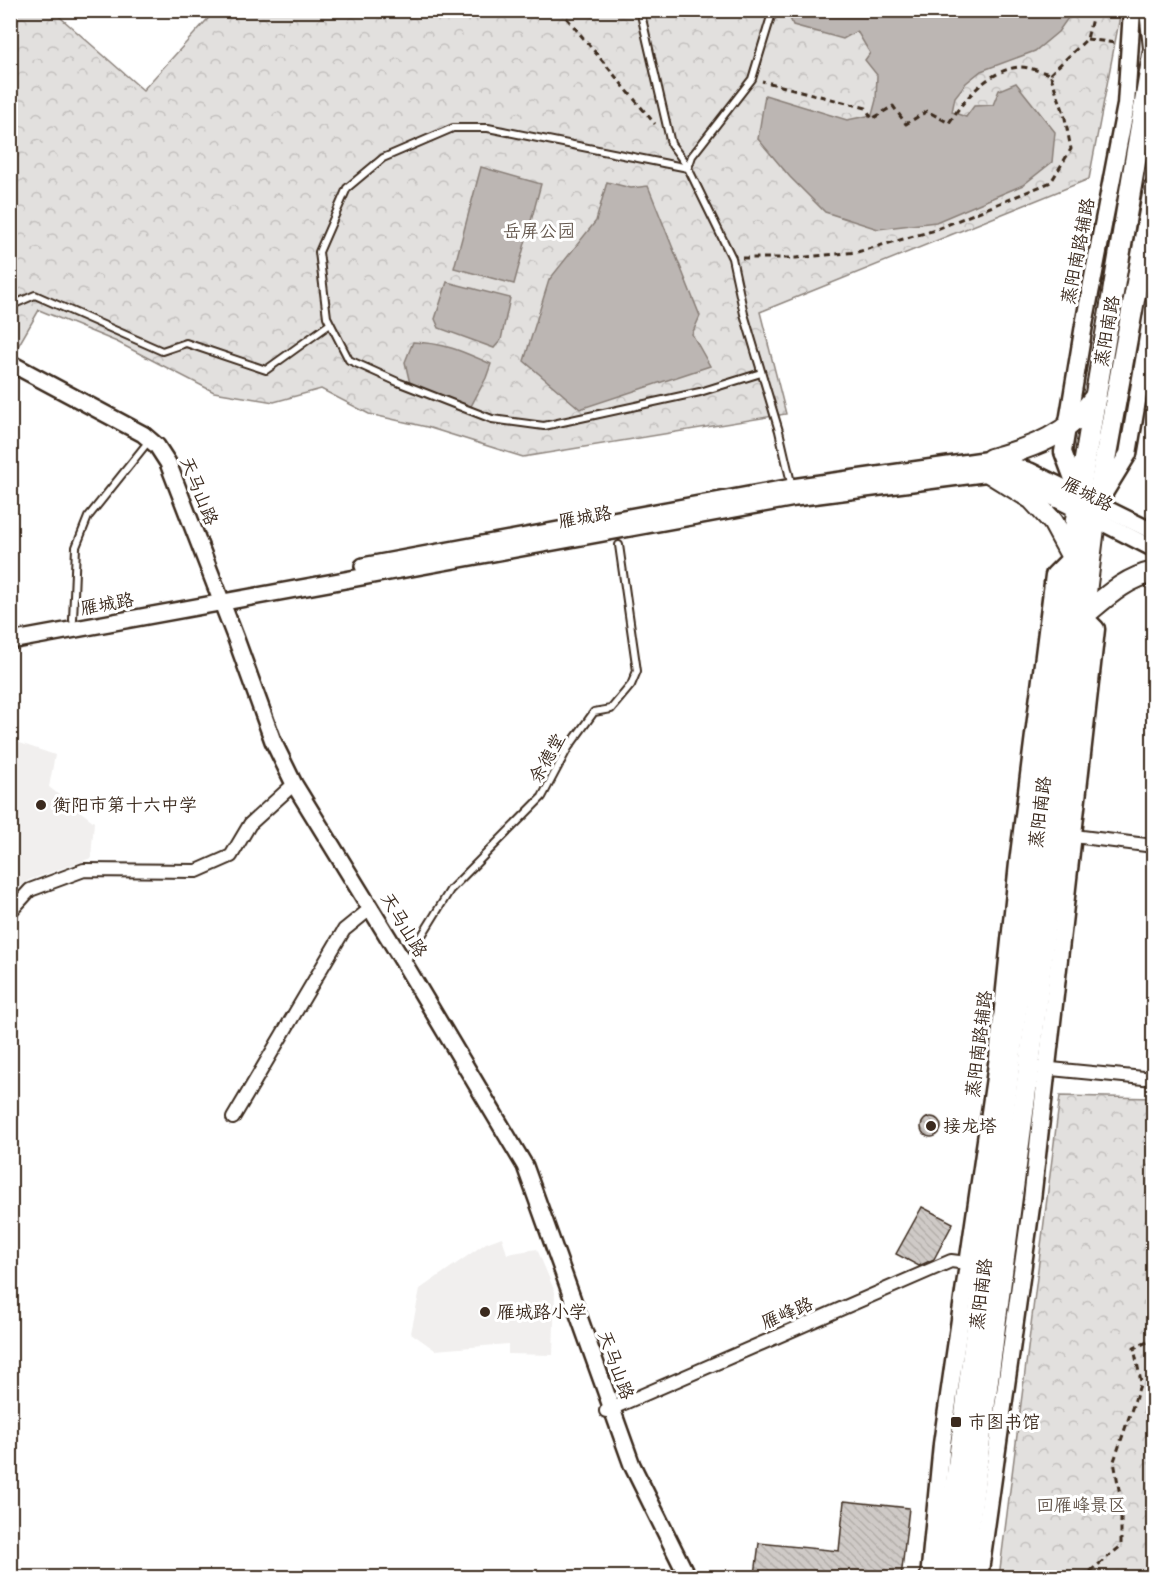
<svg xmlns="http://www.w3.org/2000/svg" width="1164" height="1588" font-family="Delius,'LXGW WenKai TC',sans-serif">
<defs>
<pattern id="forest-crowns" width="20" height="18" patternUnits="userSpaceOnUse" patternTransform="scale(1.5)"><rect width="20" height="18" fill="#e2e0de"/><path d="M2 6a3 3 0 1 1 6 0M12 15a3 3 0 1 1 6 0" fill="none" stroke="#c3c0be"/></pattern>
<pattern id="building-back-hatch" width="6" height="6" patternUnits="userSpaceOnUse" patternTransform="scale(1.5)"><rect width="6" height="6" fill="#cfcac7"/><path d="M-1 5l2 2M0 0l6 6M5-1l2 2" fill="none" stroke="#b3aeaa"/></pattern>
</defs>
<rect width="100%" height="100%" fill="#fff"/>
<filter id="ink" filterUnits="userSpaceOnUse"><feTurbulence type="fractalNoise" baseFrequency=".0167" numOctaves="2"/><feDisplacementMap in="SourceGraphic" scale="12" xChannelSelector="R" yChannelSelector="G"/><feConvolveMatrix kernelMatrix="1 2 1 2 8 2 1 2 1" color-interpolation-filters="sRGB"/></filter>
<g filter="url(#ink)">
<g fill="#f1efee">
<polygon points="11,740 55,755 49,787 94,822 91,858 29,880 11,892"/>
<polygon points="502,1237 507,1254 537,1249 555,1292 553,1355 508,1354 508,1344 435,1350 411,1333 420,1289 486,1243"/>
</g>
<g fill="url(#forest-crowns)" stroke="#8e857e" stroke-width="1.5">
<polygon points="10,11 53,11 143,90 215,11 1121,11 1089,179 760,312 786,414 523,457 427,427 369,414 321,389 274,402 214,392 117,342 39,310 13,355 11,353"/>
<polygon points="1060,1096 1153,1098 1153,1577 999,1577"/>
</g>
<g fill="#bcb6b3" stroke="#887e77" stroke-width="1.5">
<polygon points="787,11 1069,11 1068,18 1058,32 1035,51 981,71 966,83 955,97 952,112 966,117 974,106 993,105 999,90 1016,83 1055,132 1052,162 1023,185 936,222 878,229 825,212 790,177 758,139 765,95 847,120 872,115 876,100 877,75 865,60 870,53 857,31 843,39 793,25"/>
<polygon points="481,167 541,184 514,284 454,268"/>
<polygon points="607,182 631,188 648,186 700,316 692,334 710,366 580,409 524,361 549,280 596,221"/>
<polygon points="447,282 510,298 501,340 494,348 439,328 435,319"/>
<path d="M 413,342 C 445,343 462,351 491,364 L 486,378 L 470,408 L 410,384 L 405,362 Z"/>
</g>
<g fill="url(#building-back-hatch)" stroke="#3b2a1e" stroke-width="1.5">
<circle cx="931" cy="1127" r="10"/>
<polygon points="922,1207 953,1223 934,1259 919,1266 896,1254"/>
<polygon points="844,1501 909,1508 901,1578 781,1578 755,1575 759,1543 839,1551"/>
</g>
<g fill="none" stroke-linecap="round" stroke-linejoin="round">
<defs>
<g id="service">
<polyline points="640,10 671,144 688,167"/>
<polyline points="773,10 752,79 692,156 688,168 732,258 744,314 779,431 792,487"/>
<polyline points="688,168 488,128 453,128 383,158 347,188 319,252 327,317 349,360 400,383 492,419 544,426 700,392 761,373"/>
<polyline points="10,306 35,295 162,351 186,343 266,370 330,324"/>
<polyline points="73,620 76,547 88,517 144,447"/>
<polyline points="405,963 450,890 542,797 568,748 594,712 611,709 631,685 637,671 619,545"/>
<polyline points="730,1578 732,1576 746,1578"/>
</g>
<g id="minor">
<polyline points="1066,835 1154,846"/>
<polyline points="10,912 30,890 84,870 197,871 231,856 250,824 294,784"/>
<polyline points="1041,1068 1154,1079"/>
<polyline points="233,1118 344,930 365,913"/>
<polyline points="606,1411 951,1261 975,1264"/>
</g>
<g id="tertiary">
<polyline points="10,363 143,434 157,446 168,463 236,639 273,741 294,784 404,963 525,1166 632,1465 688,1578"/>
<polyline points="363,566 792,487 991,459 1030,471 1154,532"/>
<polyline points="10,641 795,498 990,473 1027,484 1154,549"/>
</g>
<g id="secondary">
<polyline points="1079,495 1063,452 1084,325 1126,105 1132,10"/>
<polyline points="1101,498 1128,454 1154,302"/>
<polyline points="929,1578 942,1444 998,1057 1018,863 1054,575 1072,557"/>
<polyline points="979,1578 1032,1200 1096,629 1083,616"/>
</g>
<g id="primary">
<polyline points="1150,10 1154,48"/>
<path d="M 991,459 C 1034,447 1068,436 1095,397"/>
<polyline points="990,473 1032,499 1053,522 1072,557"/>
<path d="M 1083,616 C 1105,598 1125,578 1154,572"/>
<polyline points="943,1578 985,1265 1079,495 1154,49"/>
<polyline points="962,1578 1029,1067 1056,834 1097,504 1154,189"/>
</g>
</defs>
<use href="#service" stroke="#3b2a1e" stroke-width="10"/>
<use href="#minor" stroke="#3b2a1e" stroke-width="16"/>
<use href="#tertiary" stroke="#3b2a1e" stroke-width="20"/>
<use href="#secondary" stroke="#3b2a1e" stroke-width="21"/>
<use href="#primary" stroke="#3b2a1e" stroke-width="24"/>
<g stroke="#3b2a1e" stroke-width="3" stroke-dasharray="6 4.5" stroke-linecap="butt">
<polyline points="560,10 655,124"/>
<polyline points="1087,39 1115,43"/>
<polyline points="1050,74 1087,39 1094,10"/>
<path d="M 742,258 L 796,258 L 857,252 L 932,231 L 1051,182 L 1071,149 L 1064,113 L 1050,74 C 1041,72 1027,66 1018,67 C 988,71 964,99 949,123 L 927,111 L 906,124 L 893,106 L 872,119 L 866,108 L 762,81"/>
<polyline points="1082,1578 1121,1546 1121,1501 1114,1461 1141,1382 1134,1348 1154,1339"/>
</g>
<use href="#service" stroke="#fff" stroke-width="6"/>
<use href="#minor" stroke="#fff" stroke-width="12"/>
<use href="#tertiary" stroke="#fff" stroke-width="15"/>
<use href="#secondary" stroke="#fff" stroke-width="16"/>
<use href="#primary" stroke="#fff" stroke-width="20"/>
</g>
</g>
<g fill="#3b2a1e" stroke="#fff" stroke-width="2">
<circle cx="41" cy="805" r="6"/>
<circle cx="931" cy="1126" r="6"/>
<circle cx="485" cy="1312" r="6"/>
<rect x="950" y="1416" width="12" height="12" rx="3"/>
</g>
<g text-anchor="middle" stroke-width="6" stroke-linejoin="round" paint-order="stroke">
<g font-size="18" fill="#65584e" stroke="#fff">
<text x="539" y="237">岳屏公园</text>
<text x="1081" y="1511">回雁峰景区</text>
</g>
<g font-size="18" fill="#3b2a1e" stroke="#fff">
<text transform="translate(1078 251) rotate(-79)" y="6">蒸阳南路辅路</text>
<text transform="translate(1107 331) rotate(-80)" y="6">蒸阳南路</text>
<text transform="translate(199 491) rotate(68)" y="6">天马山路</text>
<text transform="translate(1088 494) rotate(27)" y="6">雁城路</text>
<text transform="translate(585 517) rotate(-10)" y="6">雁城路</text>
<text transform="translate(107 604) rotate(-10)" y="6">雁城路</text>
<text transform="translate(547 758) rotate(-60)" y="6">余德堂</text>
<text transform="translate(1040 812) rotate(-83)" y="6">蒸阳南路</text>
<text transform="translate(404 925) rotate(59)" y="6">天马山路</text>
<text transform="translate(979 1044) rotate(-83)" y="6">蒸阳南路辅路</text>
<text transform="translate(981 1294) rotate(-83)" y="6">蒸阳南路</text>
<text transform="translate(787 1313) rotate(-23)" y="6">雁峰路</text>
<text transform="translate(616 1365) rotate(70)" y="6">天马山路</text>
</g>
<g font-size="18" fill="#3b2a1e" stroke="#fff" text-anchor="start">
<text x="53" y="811">衡阳市第十六中学</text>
<text x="943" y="1132">接龙塔</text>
<text x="497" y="1318">雁城路小学</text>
<text x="968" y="1428">市图书馆</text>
</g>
</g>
<rect width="1164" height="1588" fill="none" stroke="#fff" stroke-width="36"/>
<rect x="18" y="18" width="1128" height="1552" fill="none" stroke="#3b2a1e" stroke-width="2" filter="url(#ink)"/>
</svg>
